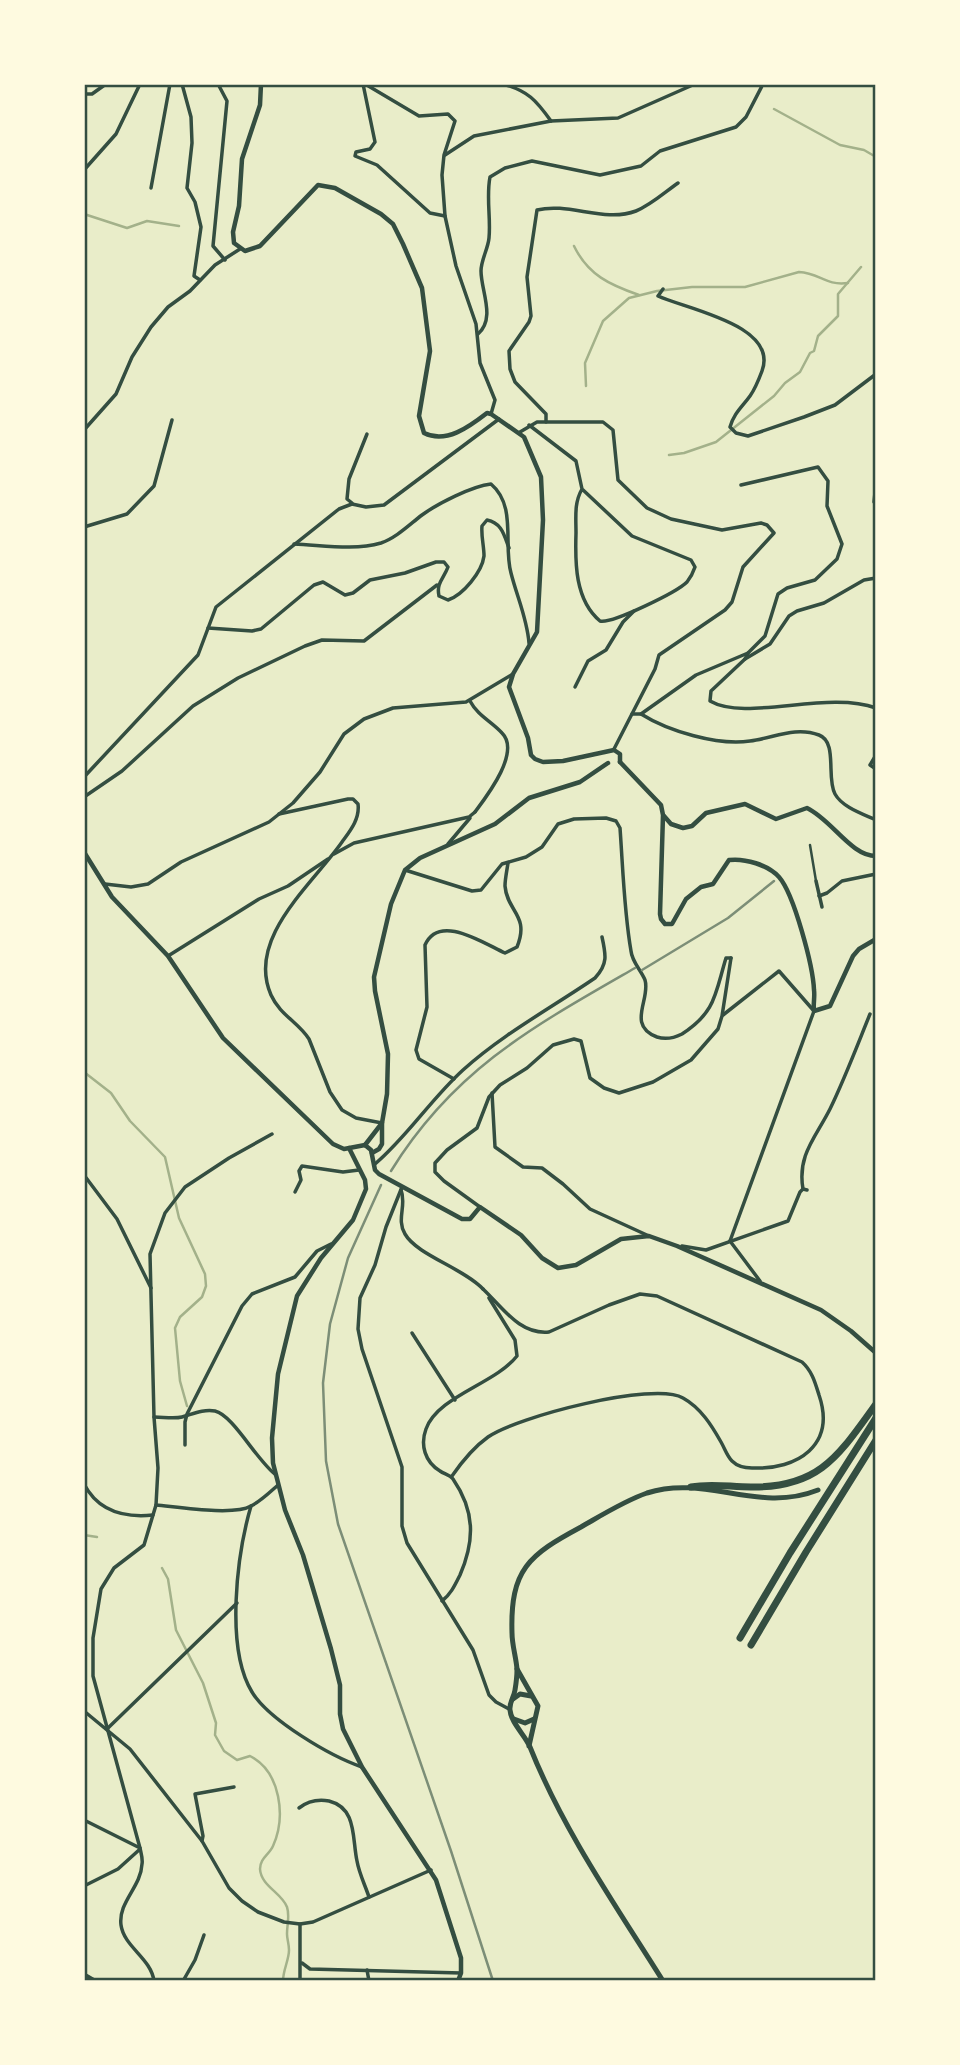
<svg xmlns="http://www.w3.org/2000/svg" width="960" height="2065" font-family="'PT Sans',sans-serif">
<rect width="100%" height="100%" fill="#e9edc9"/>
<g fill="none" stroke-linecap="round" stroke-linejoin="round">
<g stroke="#a3b18a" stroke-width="2.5">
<polyline points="774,109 840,145 864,150 876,157"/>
<polyline points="84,214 127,228 147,221 179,226"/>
<path d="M 574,246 C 588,275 610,285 639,295"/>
<path d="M 586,386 L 585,363 L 603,321 L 629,298 L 657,291 L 692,287 L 745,287 L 799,272 C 820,273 825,286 848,283"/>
<polyline points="669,455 684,453 716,442 774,396 785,383 800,372 810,353 814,351 818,336 838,316 838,294 861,267"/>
<polyline points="84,1072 111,1093 130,1121 165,1157 179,1218 205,1274 206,1286 202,1297 180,1317 175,1328 180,1381 187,1406"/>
<polyline points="84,1535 97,1537"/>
<path d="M 162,1568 L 168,1579 L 176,1630 L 203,1683 L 216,1723 L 215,1735 L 224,1751 L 237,1760 L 250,1756 C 281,1772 286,1817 273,1846 C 269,1855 260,1858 260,1869 C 261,1886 282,1893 287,1907 C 290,1916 287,1924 287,1934 C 287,1939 289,1944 289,1950 C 289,1960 283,1970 283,1981"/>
</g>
<polyline stroke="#344e41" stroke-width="2.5" points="810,845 816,881"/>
<g stroke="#344e41" stroke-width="3.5">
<polyline points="182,84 191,117 192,143 187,188 195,202 201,227 194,276 200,280"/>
<polyline points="218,84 227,101 213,246 225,260"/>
<polyline points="363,84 375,142 370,149 356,152 355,156 377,165 430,213 445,216"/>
<polyline points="365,84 419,116 448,114 455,121 444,155 442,175 445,216 456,266 476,324 480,363 495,400 491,414"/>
<path d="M 503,84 C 528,91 536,100 551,121"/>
<polyline points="84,94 92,94 106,84"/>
<polyline points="445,155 474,136 551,121 618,118 695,84"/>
<polyline points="84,170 116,134 140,84"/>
<polyline points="151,188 170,84"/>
<path d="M 663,289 L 658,296 C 686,309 779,325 762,371 C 759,379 755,389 750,396 C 742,407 734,413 730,427 L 736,433 L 748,436 L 804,417 L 835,405 L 876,374"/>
<path d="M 478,334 C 496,318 481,291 481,271 C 481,260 488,249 489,238 C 491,218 486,197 490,177 L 505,168 L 532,161 L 600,175 L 641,166 L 660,151 L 736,127 L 746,117 L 763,84"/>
<path d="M 546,422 L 546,414 L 515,382 L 510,369 L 509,351 L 529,322 L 531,316 L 527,277 L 537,210 C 569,202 604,223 636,211 C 651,205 665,192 678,183"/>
<path d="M 529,425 L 576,461 L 582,489 C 574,503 576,517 576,533 C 575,563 575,600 600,621 C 612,624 677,592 687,582 C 691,577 693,573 695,567 L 691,560 L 632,536 L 582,489"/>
<polyline points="84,430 116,394 132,357 151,327 168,307 190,291 215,265 240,249"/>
<polyline points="520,432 537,422 603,422 613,430 618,480 647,508 671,519 722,530 761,523 767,525 774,533 743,567 732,602 725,610 659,655 655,669 614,749"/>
<polyline points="876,483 874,502 876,504"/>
<polyline points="352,503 347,499 349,479 367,434"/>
<polyline points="352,504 366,507 384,505 499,419"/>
<polyline points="84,527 127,514 154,486 172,420"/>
<path d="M 294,544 C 322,545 354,551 381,543 C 396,538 409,525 422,515 C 437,504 472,486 491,484 C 517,506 503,545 511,573 C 517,597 527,618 529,643"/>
<path d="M 208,628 L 252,631 L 261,629 L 314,585 L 323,582 L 345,595 L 353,593 L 370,580 L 405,573 L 436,562 L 444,562 L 448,567 C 444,578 436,583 439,596 L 448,600 C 463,595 482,572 484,556 C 484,546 481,536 482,526 L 487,520 C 502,523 504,535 509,548"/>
<path d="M 748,653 L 745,659 L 711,691 L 710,701 C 746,722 827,690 876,708"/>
<polyline points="745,659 770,644 789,616 797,611 824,603 864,580 876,578"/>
<polyline points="575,687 588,661 606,650 623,622 634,611"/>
<path d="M 470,701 C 478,716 491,721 502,733 C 521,752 487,796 475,812"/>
<polyline points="632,714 641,714 696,675 748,653 765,636 778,594 787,588 815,580 837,559 842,544 827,506 828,481 818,467 741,485"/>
<path d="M 641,714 C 668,731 718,746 750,741 C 774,738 795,726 819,735 C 838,742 826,778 835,794 C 842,807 863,814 876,820"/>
<polyline points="876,755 870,765 876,769"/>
<polyline points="84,777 198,655 216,607 339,509 352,504"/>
<polyline points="84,797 122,771 193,706 238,678 305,646 322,640 364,641 437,585"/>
<path d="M 279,814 L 348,799 L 353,799 L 358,804 C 360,819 350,831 342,842 C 312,885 246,938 271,995 C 280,1015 298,1022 309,1039 L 330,1092 L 342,1110 L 356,1118 L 382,1123"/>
<polyline points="448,844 470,818"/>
<polyline points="334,854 354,843 469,817 475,812"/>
<path d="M 405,870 L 472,891 L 481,890 L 502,864 L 526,857 L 542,847 L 558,824 L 574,819 L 606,818 L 616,821 L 620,828 C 623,869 624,911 631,951 C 632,962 641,970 645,980 C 651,999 626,1025 657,1037 C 666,1040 674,1038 682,1034 C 716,1012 715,994 726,958 L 731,958"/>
<polyline points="816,881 822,907"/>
<polyline points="105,884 131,887 148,884 181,862 269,822 293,803 320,772 344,734 364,719 393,708 466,702 513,674"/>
<polyline points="819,896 827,893 842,881 876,874"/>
<polyline points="168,956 259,899 288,886 328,859"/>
<polyline points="723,1015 779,971 814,1011 730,1241"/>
<path d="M 454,1079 L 419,1059 L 416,1050 L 427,1007 L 425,945 C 439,913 483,943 505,953 L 517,947 C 530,915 507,912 505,886 C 505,879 507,870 508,863"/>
<polyline points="492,1093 495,1147 523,1167 542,1168 563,1184 590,1209 649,1236"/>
<path d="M 375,1164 C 407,1137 431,1099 463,1070 C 503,1034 551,1008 595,978 C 608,964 606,955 602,937"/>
<polyline points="84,1175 117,1219 151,1288"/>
<polyline points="402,1187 386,1227 375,1265 360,1298 358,1329 362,1349 402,1467 402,1526 407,1543 473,1650 489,1695 496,1702 509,1709"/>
<path d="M 803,1189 C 797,1155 816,1137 830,1109 C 845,1078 857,1046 870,1014"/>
<path d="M 401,1190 C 407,1205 396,1219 405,1234 C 417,1255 463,1268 483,1289"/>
<polyline points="295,1192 301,1180 299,1171 302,1166 343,1172 359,1170"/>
<polyline points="480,1207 444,1181 435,1172 435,1163 447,1150 477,1128 489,1097 500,1085 527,1068 553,1045 574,1039 581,1041 590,1078 604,1088 619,1093 653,1082 691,1060 718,1029 722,1016 731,958"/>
<polyline points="730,1241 760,1281"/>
<polyline points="682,1246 706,1250 788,1221 800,1192 803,1189 807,1190"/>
<polyline points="412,1333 455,1400"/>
<path d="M 154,1417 C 163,1417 174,1419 182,1417 C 193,1414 203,1409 215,1411 C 233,1415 257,1461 276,1475"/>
<polyline points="185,1445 185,1422 187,1414 242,1306 252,1294 295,1277 317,1251 331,1244"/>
<path d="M 452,1476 C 461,1463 474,1447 488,1437 C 516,1417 654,1381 683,1398 C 701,1408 712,1426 721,1442 C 725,1449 727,1456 732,1461 C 737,1466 744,1468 752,1468 C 798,1470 836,1445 819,1395 C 815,1382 812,1371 802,1362 L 657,1296 L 640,1294 L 609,1305 L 549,1332 C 520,1335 503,1308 483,1289"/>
<path d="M 84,1484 C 98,1511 124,1518 153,1515"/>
<path d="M 156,1505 C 178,1507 234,1516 251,1506 C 261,1501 270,1492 278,1485"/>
<path d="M 251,1506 C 237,1554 225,1648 252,1692 C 269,1720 330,1756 362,1767"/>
<path d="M 442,1601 C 451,1594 455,1585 460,1575 C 475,1540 475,1511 453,1479 C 450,1475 444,1474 440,1471 C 425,1462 420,1445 426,1429 C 438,1396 495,1384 517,1356 L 515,1340 L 489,1298"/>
<polyline points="84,1711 130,1749 202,1841 229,1888 242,1901 258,1912 284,1922 300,1924 313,1922 431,1870"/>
<polyline points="108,1728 237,1603"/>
<path d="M 299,1808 C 308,1801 318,1799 329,1801 C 357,1808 352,1838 357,1861 C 359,1873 365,1885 369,1897"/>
<polyline points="84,1820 140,1848"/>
<polyline points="202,1841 203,1836 195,1794 234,1787"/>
<polyline points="84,1886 118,1869 139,1850"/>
<polyline points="300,1924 300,1981"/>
<polyline points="302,1963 310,1969 461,1973"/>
<polyline points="367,1970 369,1981"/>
<polyline points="84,1974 96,1981"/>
<path d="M 154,1981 C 151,1958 124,1947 121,1925 C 118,1902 141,1887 142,1864 C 143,1859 141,1853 140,1848 L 93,1676 L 93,1638 L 101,1589 L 114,1568 L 144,1545 L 156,1505 L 158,1468 L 154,1417 L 150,1254 L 165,1213 L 185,1187 L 229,1158 L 272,1134"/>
<polyline points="183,1981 195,1960 204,1935"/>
</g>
<g stroke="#344e41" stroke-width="4.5">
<path d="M 261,84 L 260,105 L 242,159 L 239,206 L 233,232 L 234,243 L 245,251 L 260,246 L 318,185 L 335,188 L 381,214 L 393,224 L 403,244 L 422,288 L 430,351 L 419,416 L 424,433 C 446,444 469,427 487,413 L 491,414 L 524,437 L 541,477 L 543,520 L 537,632 L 513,674 L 509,687 L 528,738 L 531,755 L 535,759 L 543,762 L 563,761 L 614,750 L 620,754 L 620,762"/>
<path d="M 620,762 L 661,805 L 663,815 L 660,914 L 661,919 L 665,924 L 672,924 L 686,899 L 701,887 L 713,884 L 729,860 C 745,858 768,865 779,877 C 794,894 813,966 814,990 C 815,997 813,1004 814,1011 L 830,1006 L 853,956 L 859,949 L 876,939"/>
<path d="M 664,816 L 671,824 L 683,828 L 692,826 L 706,813 L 745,804 L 776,819 L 807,808 C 832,820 851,856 876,856"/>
<polyline points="84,852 112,897 168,956 223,1038 333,1144 344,1149 365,1145"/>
<polyline points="365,1145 371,1150 375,1170 379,1174 462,1219 470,1219 480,1207 521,1235 542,1258 558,1268 576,1265 621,1239 649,1236 677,1246 821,1310 851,1331 876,1353"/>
<polyline points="365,1145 382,1123"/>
<polyline points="349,1148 365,1180 366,1189 353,1220 321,1258 297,1296 278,1374 272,1438 273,1463 285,1510 303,1555 331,1649 340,1685 340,1714 343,1729 362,1767 436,1880 461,1958 461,1973 458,1981"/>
<polyline points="372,1153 379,1149 382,1144 382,1123 387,1094 388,1054 375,991 374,977 391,904 405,870 420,858 495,824 529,798 580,782 608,763"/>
</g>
<g stroke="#344e41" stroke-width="5">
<polyline points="517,1669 538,1706 529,1746"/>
<polyline points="513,1699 520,1694 531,1696"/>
<polyline points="514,1719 525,1723 534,1719"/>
<path d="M 663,1981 C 616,1906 563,1830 530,1747 C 525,1735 511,1723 510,1710 C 509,1703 514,1697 515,1690 C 516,1684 517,1676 517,1669 C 516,1657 512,1645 512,1633 C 510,1569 529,1555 581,1527 C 602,1515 624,1501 647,1493 C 706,1474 758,1514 818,1490"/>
</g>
<g stroke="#344e41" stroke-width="7">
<path d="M 691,1487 C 711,1483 730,1487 751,1487 C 820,1488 839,1455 876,1404"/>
<polyline points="740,1638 790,1553 876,1418"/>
<polyline points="751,1645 806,1552 876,1440"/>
</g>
<g stroke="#7c8e77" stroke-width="2.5">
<polyline points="642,970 728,918 774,881"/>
<path d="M 391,1171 C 454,1069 534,1026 635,968"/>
<polyline points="381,1185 348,1258 330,1324 323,1383 326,1461 338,1524 451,1851 493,1981"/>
</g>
</g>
<rect width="960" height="2065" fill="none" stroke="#fefae0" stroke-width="172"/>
<rect x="86" y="86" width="788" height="1893" fill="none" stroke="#344e41" stroke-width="2.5"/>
</svg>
